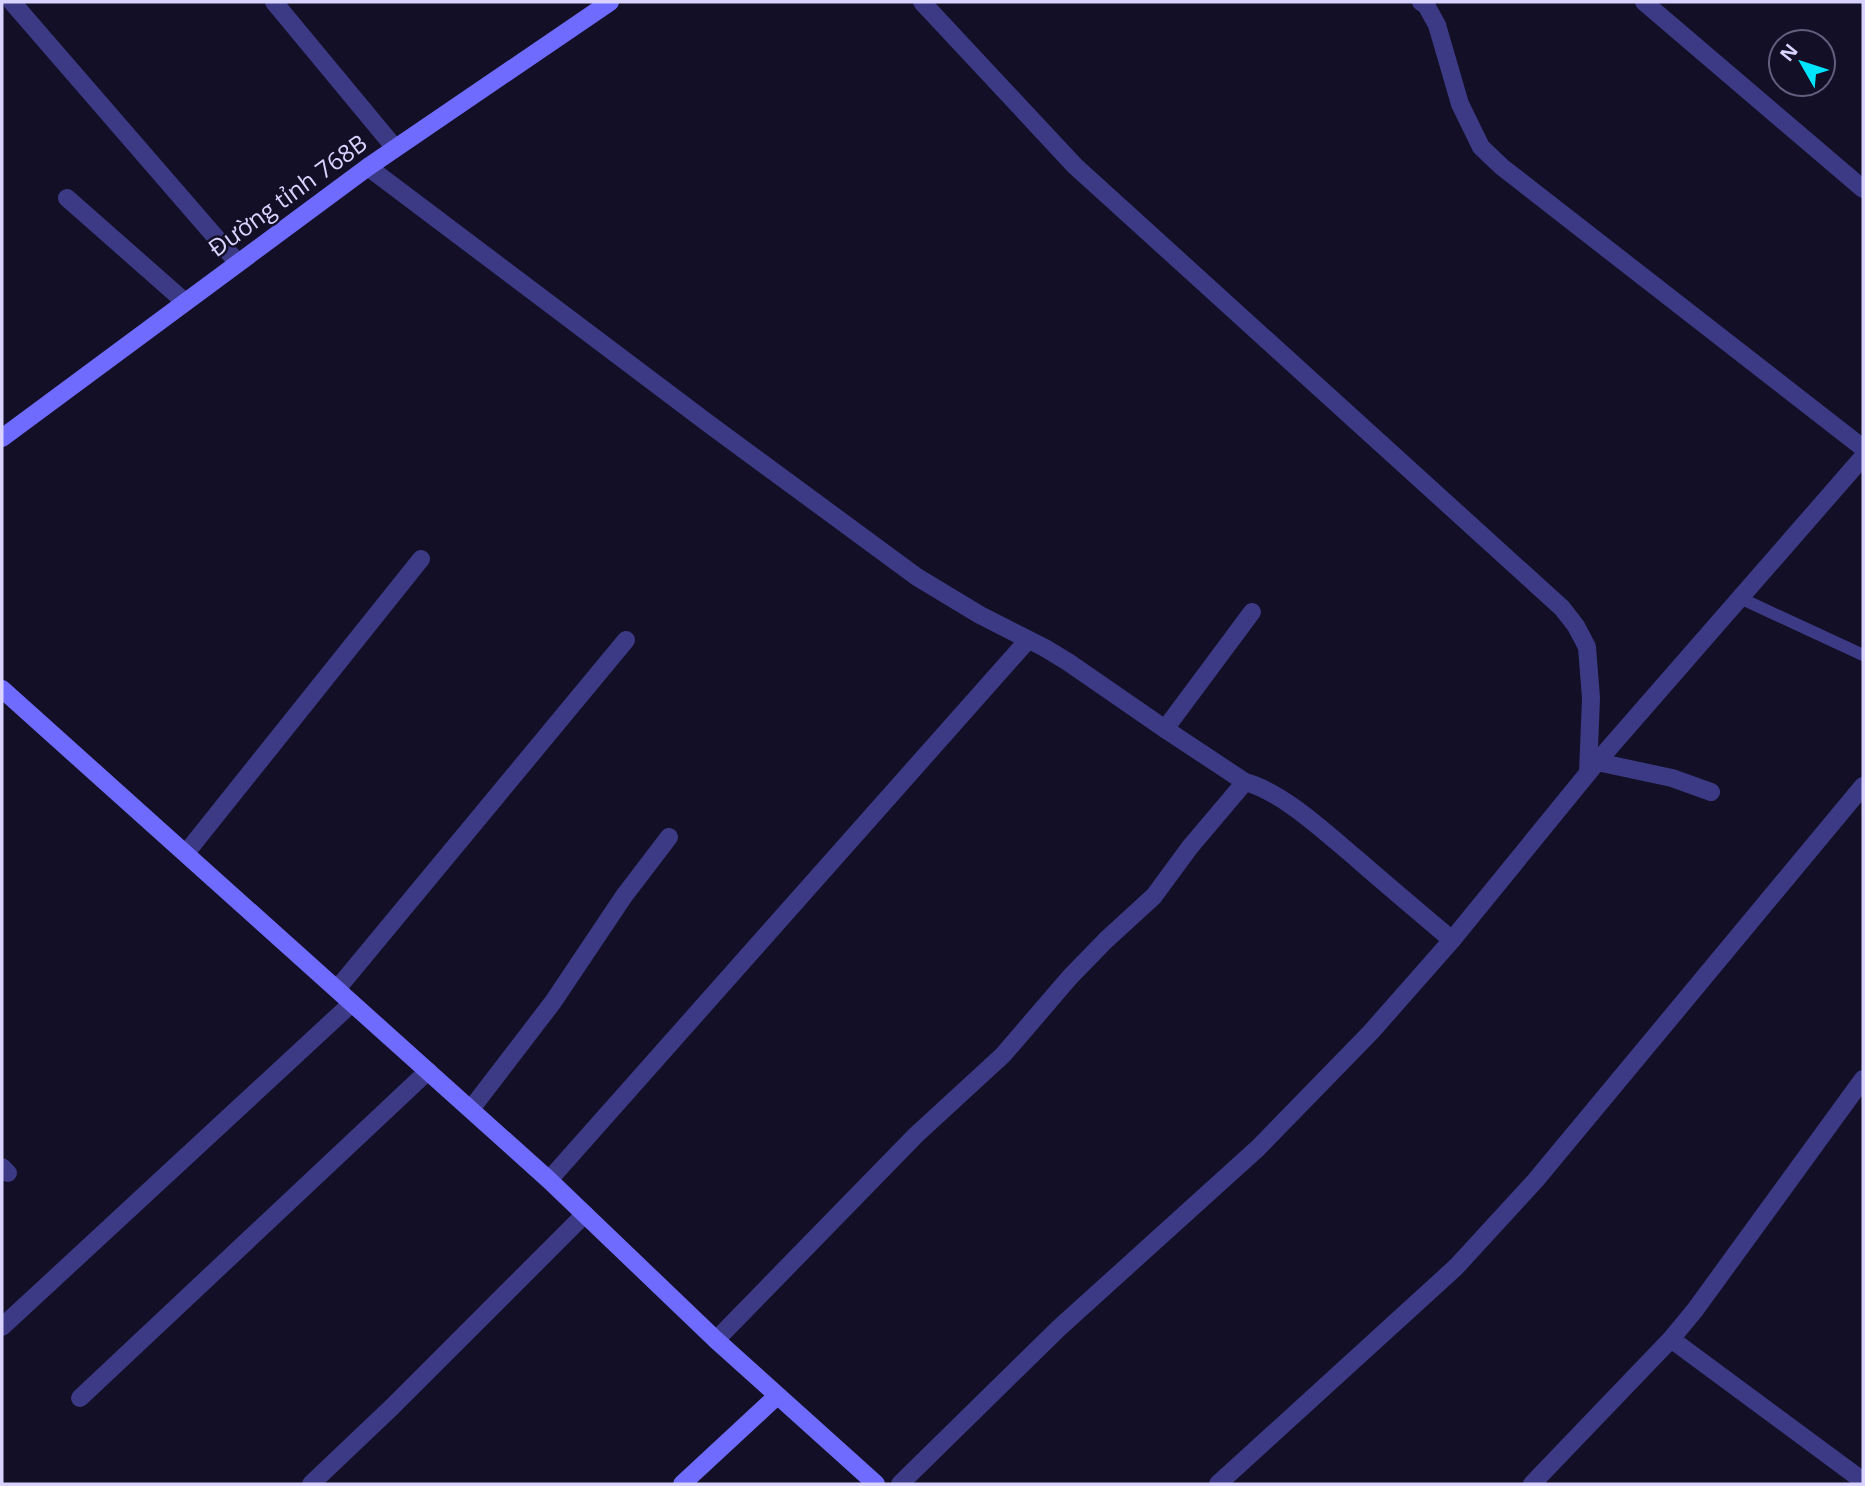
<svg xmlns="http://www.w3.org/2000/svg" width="1865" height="1486" font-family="'Open Sans',sans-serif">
<rect width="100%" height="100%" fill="#130f26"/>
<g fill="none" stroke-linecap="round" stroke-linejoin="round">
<polyline stroke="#3d3a85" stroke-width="12" points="1740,598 1863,655"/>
<g stroke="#3d3a85" stroke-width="18">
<polyline points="12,2 238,263"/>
<polyline points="274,2 395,148"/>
<polyline points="922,2 1075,166 1562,608 1576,626 1587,647 1591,698 1588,773"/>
<polyline points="1421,2 1426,5 1437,25 1460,104 1481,147 1502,167 1863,448"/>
<polyline points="1644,2 1863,189"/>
<path d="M 368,167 L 709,424 L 917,577 L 980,615 L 1045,648 L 1068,662 L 1165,729 L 1245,782 C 1283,792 1326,833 1357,859 C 1388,886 1420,913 1452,940"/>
<polyline points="67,198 185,302"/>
<polyline points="1165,729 1252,612"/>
<polyline points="1597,762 1672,778 1711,792"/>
<polyline points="186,853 421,559"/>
<polyline points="337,989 626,640"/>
<polyline points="471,1109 553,1002 624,896 669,837"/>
<polyline points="2,1167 8,1173"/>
<polyline points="549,1180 1028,640"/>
<polyline points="2,1327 352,1003"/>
<polyline points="1671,1339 1863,1481"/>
<polyline points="716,1340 916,1135 1003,1055 1070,977 1106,940 1154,896 1190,847 1245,782"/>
<polyline points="80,1398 428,1071"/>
<polyline points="311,1484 392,1407 585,1214"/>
<polyline points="900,1484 1059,1328 1258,1148 1371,1032 1452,940 1597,762 1863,457"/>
<polyline points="1218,1484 1456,1267 1535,1181 1863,786"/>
<polyline points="1532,1484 1671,1339 1695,1310 1863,1079"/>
</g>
<g stroke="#6f6bff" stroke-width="18">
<polyline points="2,438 368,167 610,2"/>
<polyline points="2,689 549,1180 716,1340 876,1484"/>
<polyline points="682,1484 777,1396"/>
</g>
</g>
<g text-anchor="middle" stroke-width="5" stroke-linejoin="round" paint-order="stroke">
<g font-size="24" fill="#d9d4ff" stroke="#130f26">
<text transform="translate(288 196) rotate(-36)" y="8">Đường tỉnh 768B</text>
</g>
</g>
<rect width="1865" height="1486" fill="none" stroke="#d9d4ff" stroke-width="7"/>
<g transform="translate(1802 63) rotate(309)"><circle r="33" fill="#130f26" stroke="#625e7d" stroke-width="2"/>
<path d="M0-5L12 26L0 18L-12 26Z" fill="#00e5ff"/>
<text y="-10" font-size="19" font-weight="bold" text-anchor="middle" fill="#d9d4ff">N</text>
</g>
</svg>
